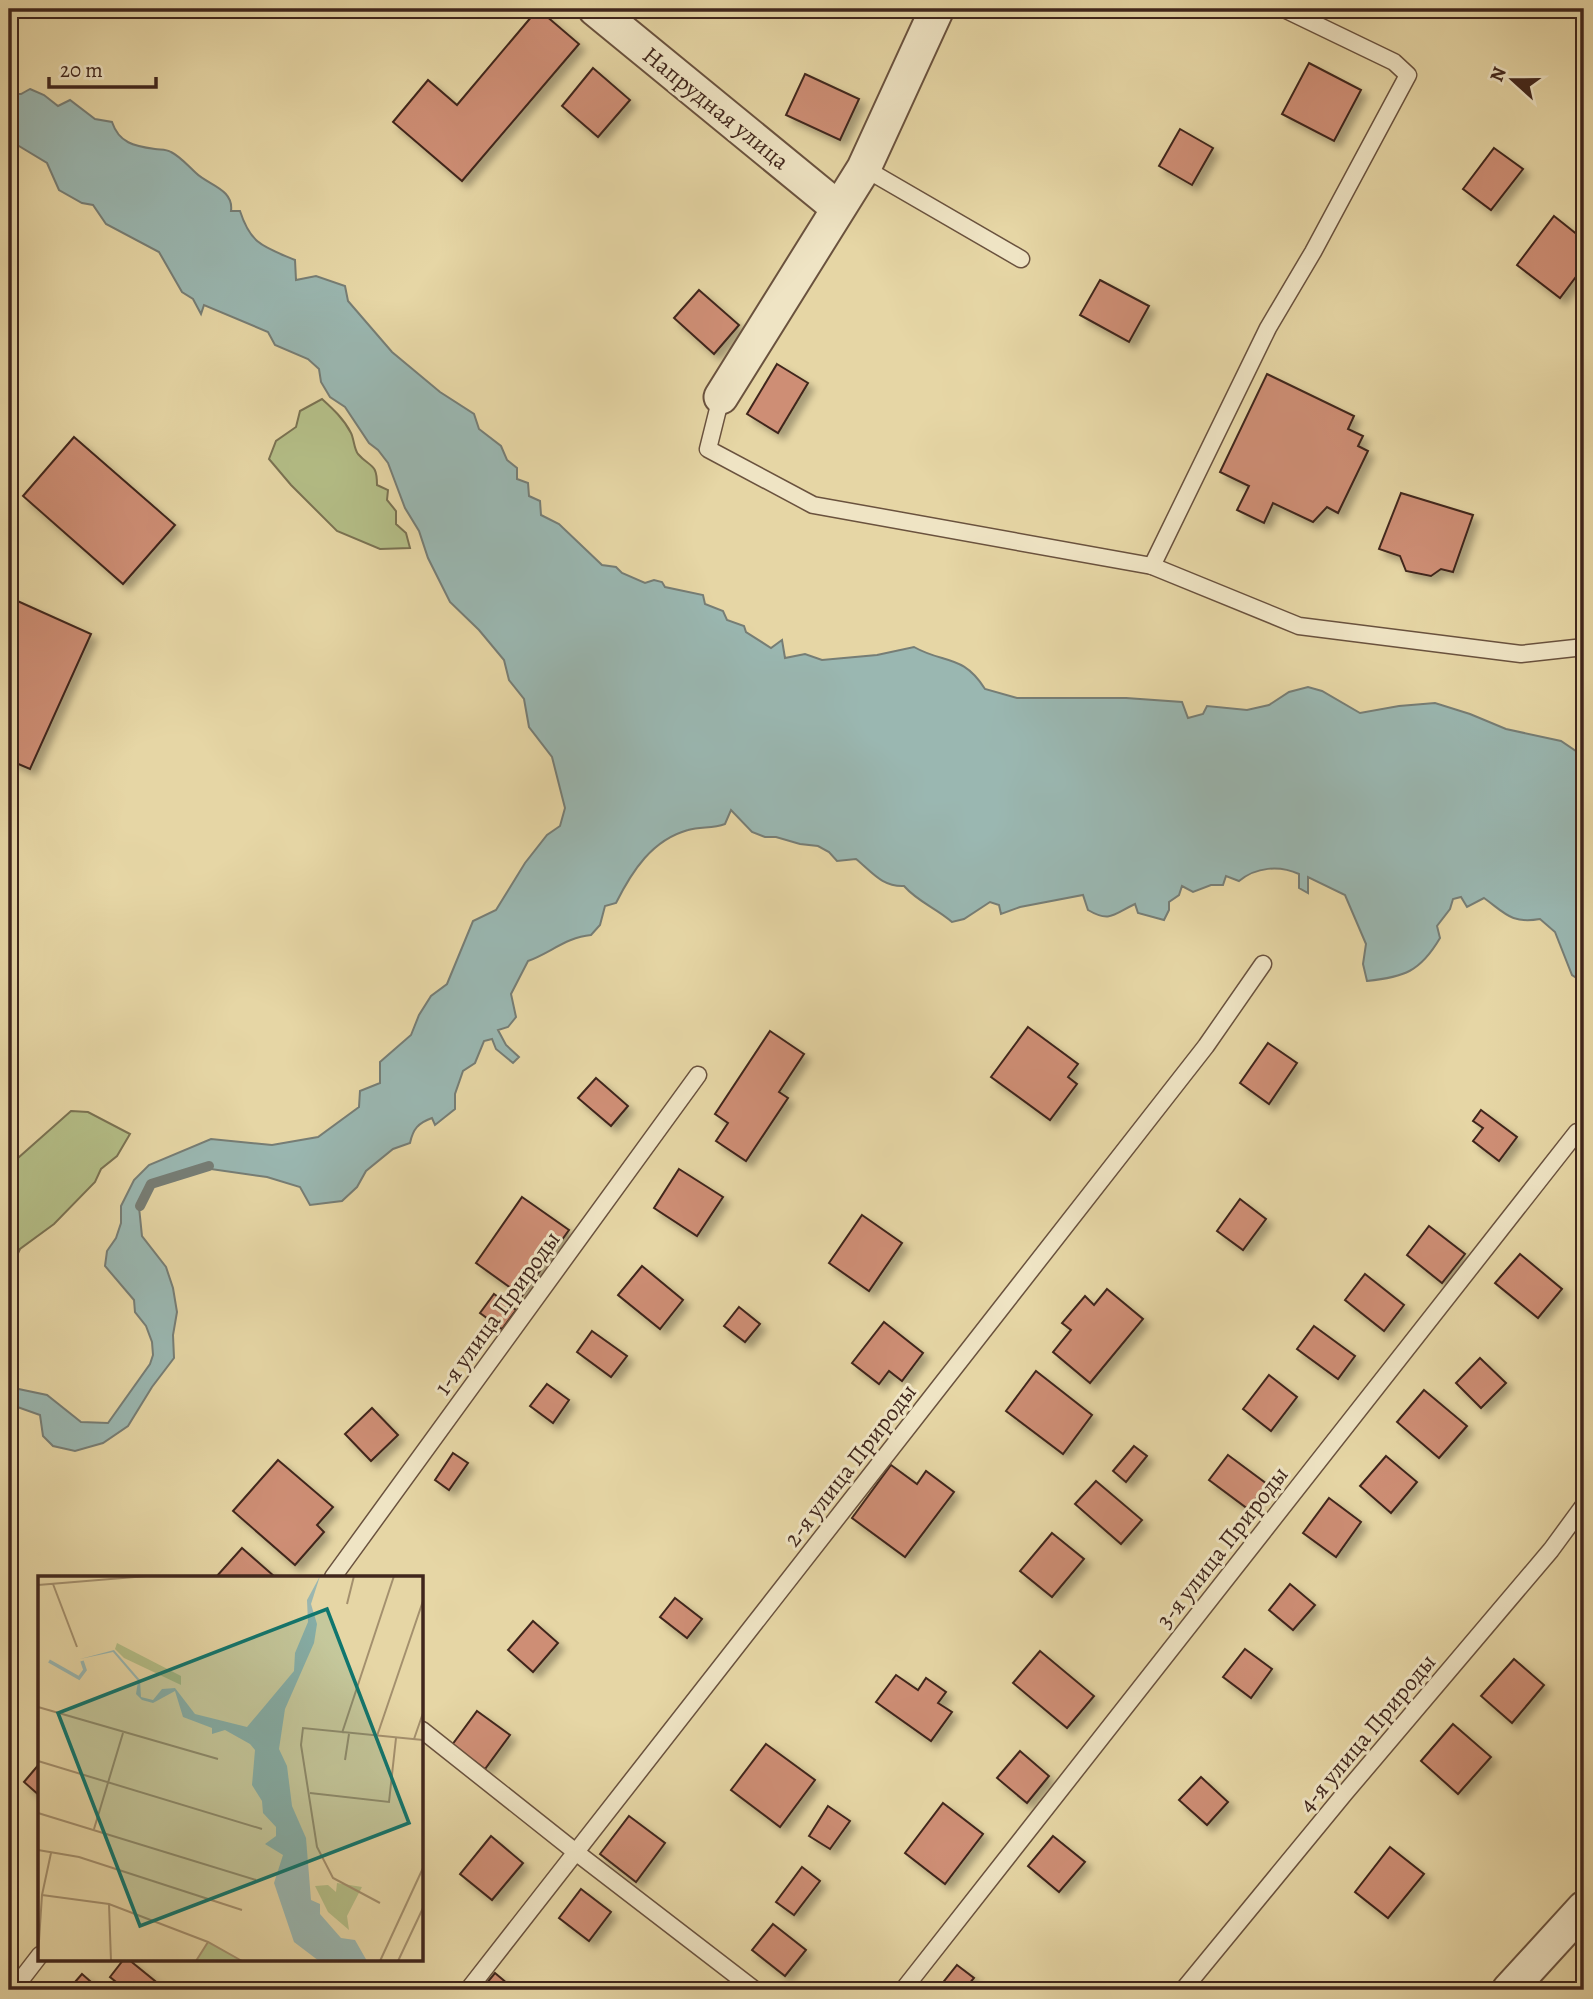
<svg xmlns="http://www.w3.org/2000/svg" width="1593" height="1999" font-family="Alegreya,serif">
<defs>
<filter id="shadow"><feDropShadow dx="6" dy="6" stdDeviation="3.5" flood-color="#0004"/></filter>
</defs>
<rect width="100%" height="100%" fill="#e6d6a5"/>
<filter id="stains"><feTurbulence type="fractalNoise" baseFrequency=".00286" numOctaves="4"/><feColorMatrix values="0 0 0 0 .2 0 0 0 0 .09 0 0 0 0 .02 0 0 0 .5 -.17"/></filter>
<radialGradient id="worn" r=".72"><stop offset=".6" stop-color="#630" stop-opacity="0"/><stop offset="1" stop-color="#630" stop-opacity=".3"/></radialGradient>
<g fill="#b4be87" stroke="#7a7252" stroke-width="2">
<path d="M 322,399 C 333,409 344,419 351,433 C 354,439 354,449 358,454 C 370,468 377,462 377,485 L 388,490 L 387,500 L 396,511 L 396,524 L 406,533 L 410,548 L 380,549 L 337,531 L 291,485 L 269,459 L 276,441 L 296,427 L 300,411 Z"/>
<polygon points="71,1111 88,1112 130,1134 117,1156 101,1169 95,1182 54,1224 20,1249 9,1273 9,1166"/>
</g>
<path fill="#9ab7b1" stroke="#767d75" stroke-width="2" d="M 30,89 L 44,95 L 58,106 L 70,100 L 95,119 L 112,122 C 119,143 134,146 155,149 C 160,150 166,149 171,152 C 181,157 188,166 196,173 C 208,185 234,189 231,211 L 240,211 C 251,245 264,247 295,260 L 296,280 L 316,276 L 345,286 L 348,301 L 392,352 L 440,392 L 474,414 L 479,429 L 501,446 L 507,460 L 517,468 L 517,479 L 528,483 L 529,496 L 540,501 L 541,515 L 559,524 L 602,565 L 616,567 L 622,573 L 645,583 L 654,580 L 662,582 L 665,587 L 703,595 L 705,604 L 723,611 L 727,620 L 744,626 L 746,632 L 771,648 L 782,640 L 785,658 L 805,654 L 822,660 L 877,655 L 914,647 C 944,664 963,654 985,689 L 1017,698 L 1126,698 L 1182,702 L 1188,718 L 1203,714 L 1207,706 L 1247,710 L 1269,705 L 1289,692 L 1308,687 L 1322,691 L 1360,713 L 1399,706 L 1435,703 L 1470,714 L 1506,729 L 1561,741 L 1576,751 L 1584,753 L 1584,983 L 1572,975 L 1555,932 L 1540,919 C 1511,924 1505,913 1484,898 L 1467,907 L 1461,897 L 1453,899 L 1450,909 L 1437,926 L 1440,938 C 1420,972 1404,977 1367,981 L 1363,964 L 1366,944 L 1345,895 L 1308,877 L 1308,893 L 1299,888 L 1299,874 C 1279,865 1256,867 1239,881 L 1226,876 L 1223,885 L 1211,885 L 1193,892 L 1182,886 L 1179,895 L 1169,902 L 1169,910 L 1164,920 L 1138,913 L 1135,904 C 1114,914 1110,923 1088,910 L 1083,895 L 1020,907 L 1001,914 L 999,905 L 990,902 L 964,919 L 952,922 C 936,908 918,902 904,886 C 882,887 872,872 856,859 L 837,861 L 829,852 L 818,846 L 800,844 L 776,837 L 765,837 L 752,832 L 731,810 L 725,824 C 712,829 701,826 688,830 C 652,840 632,871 616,903 L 605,906 L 600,925 L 591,935 C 567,937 550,953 528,961 L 511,994 L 516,1017 L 508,1027 L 498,1030 L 506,1045 L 519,1057 L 513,1063 L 496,1049 L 492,1039 L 484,1041 L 475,1063 L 463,1071 L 455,1094 L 455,1109 L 435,1125 L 432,1118 C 418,1123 413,1129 410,1143 L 393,1149 L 366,1171 L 357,1187 L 342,1201 L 310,1205 L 300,1187 L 267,1177 L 204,1168 L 151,1184 L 139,1207 L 142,1236 L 166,1267 L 173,1288 L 177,1312 L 173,1335 L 174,1358 L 152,1387 L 128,1426 L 103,1443 L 75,1451 L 53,1446 L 43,1436 L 40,1415 L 9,1404 L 9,1387 L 47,1395 L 81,1422 L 108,1423 L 150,1364 L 153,1355 L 152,1342 L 146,1326 L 135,1312 L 134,1300 L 105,1266 L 107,1251 L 116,1238 L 121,1223 L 121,1206 L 134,1180 L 149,1165 L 211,1139 L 272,1145 L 318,1137 L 359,1107 L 360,1091 L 380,1083 L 380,1062 L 411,1035 L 419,1015 L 431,996 L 447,984 L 473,921 L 496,910 L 525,863 L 547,835 L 560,826 L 565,808 L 552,757 L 529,727 L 524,699 L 509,680 L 504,660 L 479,630 L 450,602 L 428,558 L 419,531 L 405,508 L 388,463 L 378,450 L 369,443 L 345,407 L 330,397 L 321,382 L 319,369 L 308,359 L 275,345 L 268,332 L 204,305 L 201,314 L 193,299 L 182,292 L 159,252 L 106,224 L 93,205 L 82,203 L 59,190 L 47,163 L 9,140 L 9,94 L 21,94 Z"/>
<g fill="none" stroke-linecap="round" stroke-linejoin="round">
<polyline stroke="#767d75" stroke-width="10" points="140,1206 151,1184 209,1166"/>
</g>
<g fill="#ce8e74" stroke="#40261c" stroke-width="2" filter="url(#shadow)">
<polygon points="538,9 579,44 462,181 393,122 428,80 457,105"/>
<polygon points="1309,63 1361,90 1334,141 1282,114"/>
<polygon points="593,68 630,100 598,137 562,106"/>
<polygon points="805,74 859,99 840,140 786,115"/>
<polygon points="1180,129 1213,148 1192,185 1159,166"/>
<polygon points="1494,148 1523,169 1491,210 1463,189"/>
<polygon points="1554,216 1584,240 1584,266 1560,298 1517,265"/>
<polygon points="1100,280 1149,306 1129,342 1080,315"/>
<polygon points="699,290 739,325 714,354 674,318"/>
<polygon points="777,364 808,383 778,433 747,414"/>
<polygon points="1267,374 1354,416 1348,429 1363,436 1358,446 1368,451 1338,513 1327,507 1313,522 1273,503 1264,523 1237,510 1249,486 1220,472"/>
<polygon points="74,437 175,525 123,584 23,496"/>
<polygon points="1401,493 1473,515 1453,572 1441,569 1431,576 1406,571 1400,556 1379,549"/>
<polygon points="13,599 91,634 30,769 9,760 9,609"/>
<polygon points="1028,1027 1078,1064 1068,1077 1077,1084 1050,1120 991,1077"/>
<polygon points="770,1031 804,1054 779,1092 788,1098 746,1161 716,1141 728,1123 715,1114"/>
<polygon points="1268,1043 1297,1063 1269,1104 1240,1083"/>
<polygon points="596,1078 628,1106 611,1126 578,1098"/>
<polygon points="1481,1110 1517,1137 1499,1161 1473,1141 1483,1128 1473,1121"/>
<polygon points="679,1169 723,1197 697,1236 654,1208"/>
<polygon points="522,1197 569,1230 522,1296 476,1263"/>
<polygon points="1240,1199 1266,1219 1243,1250 1217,1231"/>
<polygon points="862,1215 902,1243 869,1291 829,1263"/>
<polygon points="1429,1226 1465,1254 1442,1283 1407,1255"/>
<polygon points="1520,1254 1562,1289 1538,1318 1495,1283"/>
<polygon points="642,1266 683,1300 660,1329 618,1295"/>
<polygon points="1365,1274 1404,1305 1384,1331 1345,1300"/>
<polygon points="1107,1289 1143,1319 1090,1383 1053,1352 1071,1330 1062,1323 1085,1296 1094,1305"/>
<polygon points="494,1294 516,1310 502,1329 480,1313"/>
<polygon points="739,1307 760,1324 745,1342 724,1326"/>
<polygon points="884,1322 923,1353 902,1381 889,1371 879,1384 852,1363"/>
<polygon points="1314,1326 1355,1356 1338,1379 1297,1349"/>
<polygon points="592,1331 627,1356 611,1377 577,1352"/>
<polygon points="1480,1358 1506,1383 1481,1408 1456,1383"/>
<polygon points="1036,1371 1092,1415 1063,1454 1006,1411"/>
<polygon points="1269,1375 1297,1397 1271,1431 1243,1409"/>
<polygon points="547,1384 569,1400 553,1423 530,1406"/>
<polygon points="1424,1390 1467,1426 1439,1458 1397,1422"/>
<polygon points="372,1408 398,1435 371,1461 345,1434"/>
<polygon points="1134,1446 1147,1456 1126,1482 1113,1471"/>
<polygon points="453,1453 468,1463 449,1490 435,1480"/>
<polygon points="1228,1455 1267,1484 1248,1509 1209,1480"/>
<polygon points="1386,1456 1417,1482 1391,1513 1360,1486"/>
<polygon points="278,1460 333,1507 317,1525 324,1532 295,1565 233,1511"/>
<polygon points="891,1465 917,1484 926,1471 954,1492 905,1557 852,1518"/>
<polygon points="1096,1481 1142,1520 1121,1544 1075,1504"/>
<polygon points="1329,1498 1361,1522 1336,1557 1303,1533"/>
<polygon points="1052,1533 1084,1559 1052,1597 1020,1571"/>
<polygon points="242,1548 275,1577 216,1577"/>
<polygon points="1290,1584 1315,1605 1293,1630 1269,1610"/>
<polygon points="675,1598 702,1619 687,1638 660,1617"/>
<polygon points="533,1621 558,1643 533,1672 508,1650"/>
<polygon points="1245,1649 1272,1669 1251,1698 1223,1677"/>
<polygon points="1040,1651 1094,1696 1067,1728 1013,1683"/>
<polygon points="1514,1659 1544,1685 1512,1723 1481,1696"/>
<polygon points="896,1675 918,1690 926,1678 946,1692 938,1703 952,1712 931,1741 876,1702"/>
<polygon points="477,1711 510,1735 485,1769 452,1745"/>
<polygon points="1453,1724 1491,1757 1458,1794 1421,1761"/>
<polygon points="766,1744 815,1780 780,1827 731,1790"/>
<polygon points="1020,1751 1049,1776 1027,1803 997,1778"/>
<polygon points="40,1763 40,1796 24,1782"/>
<polygon points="1201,1777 1228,1802 1207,1825 1179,1800"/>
<polygon points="943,1803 983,1834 945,1884 905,1853"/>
<polygon points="828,1806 850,1821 830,1849 809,1836"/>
<polygon points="629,1816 665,1843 636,1882 600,1854"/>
<polygon points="491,1836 523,1863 492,1900 460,1874"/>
<polygon points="1053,1836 1085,1862 1059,1892 1028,1866"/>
<polygon points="1390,1847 1424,1874 1388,1918 1355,1892"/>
<polygon points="802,1867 820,1881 794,1915 776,1902"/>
<polygon points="581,1889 611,1912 589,1941 559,1918"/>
<polygon points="773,1924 806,1950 785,1976 752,1950"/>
<polygon points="124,1959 128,1959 155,1981 148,1990 126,1990 110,1977"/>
<polygon points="957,1965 974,1978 964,1990 937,1990"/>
<polygon points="495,1973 515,1990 481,1990"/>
<polygon points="82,1974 98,1988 96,1990 68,1990"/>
</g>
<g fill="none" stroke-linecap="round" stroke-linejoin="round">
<defs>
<g id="service">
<polyline points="864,168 1021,259"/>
<polyline points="721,397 708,449 813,505 1152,566 1299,626 1521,654 1584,647"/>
<polyline points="1152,566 1268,328 1313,252 1408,75 1394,62 1284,9"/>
<polyline points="333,1577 698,1075"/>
<polyline points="422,1730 577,1853 755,1990"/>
<polyline points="13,1990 40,1955"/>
<polyline points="468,1990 1206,1046 1263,964"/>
<polyline points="903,1990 1577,1132"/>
<polyline points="1183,1990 1345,1793 1551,1550 1584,1505"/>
</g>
<g id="minor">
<polyline points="595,9 838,208"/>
<polyline points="721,397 864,168 937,9"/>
<polyline points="1509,1990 1584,1908"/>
</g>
</defs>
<use href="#service" stroke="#6a523e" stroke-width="19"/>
<use href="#minor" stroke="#6a523e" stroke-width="37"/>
<use href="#service" stroke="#efe4c4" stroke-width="16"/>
<use href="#minor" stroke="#efe4c4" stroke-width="33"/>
</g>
<g text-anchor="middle" stroke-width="6" stroke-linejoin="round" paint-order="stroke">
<g font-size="24" fill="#40261c" stroke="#efe4c4">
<text transform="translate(716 108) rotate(39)" y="8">Напрудная улица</text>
<text transform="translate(497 1313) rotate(-54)" y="8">1-я улица Природы</text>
<text transform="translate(850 1465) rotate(-52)" y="8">2-я улица Природы</text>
<text transform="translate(1222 1547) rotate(-52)" y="8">3-я улица Природы</text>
<text transform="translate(1367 1733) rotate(-50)" y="8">4-я улица Природы</text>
</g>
</g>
<g transform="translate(38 1576)">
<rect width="385" height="385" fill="#e6d6a5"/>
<path d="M 79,67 L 143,100 L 143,109 L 86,82 L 77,73 ZM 299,307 L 324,311 L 309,340 L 311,354 L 290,336 L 277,310 L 290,309 L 298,316 ZM 170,366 L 204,385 L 159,385 Z" fill="#b4be87"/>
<path d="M 282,0 L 273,28 L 279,48 L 276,67 L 247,133 L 241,173 L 249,190 L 254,230 L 268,262 L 273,324 L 282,328 L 282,338 L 303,362 L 317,364 L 329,385 L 281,385 L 256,366 L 236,307 L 245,279 L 227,268 L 238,260 L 238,251 L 225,237 L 224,225 L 214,209 L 217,174 L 212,168 L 187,154 L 174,158 L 174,152 L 145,141 L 137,115 L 115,127 L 104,124 L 98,118 L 100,105 L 75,76 L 42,83 L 76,74 L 102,104 L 103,121 L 115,124 L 124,113 L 137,112 L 157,138 L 209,151 L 256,95 L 257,77 L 270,46 L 269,24 Z" fill="#9ab7b1"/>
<path fill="none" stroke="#9ab7b1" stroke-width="3.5" d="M 11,85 L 41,102 L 47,94 L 44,85"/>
<path fill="none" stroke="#a4906e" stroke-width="2" d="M 15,8 L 39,71M 0,9 L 109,0M 309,28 L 316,0M 0,131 L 180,183M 304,157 L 356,0M 339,160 L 385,25M 376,163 L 385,137M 307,184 L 311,158M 0,185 L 224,253M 272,217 L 351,226 L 358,162M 0,237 L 218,304M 56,253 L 85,157M 0,274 L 41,281 L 204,334M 4,319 L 71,328 L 170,366 L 204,385M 342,327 L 295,302 L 279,271 L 263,169 L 265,152 L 385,164M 71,328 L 73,385M 0,380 L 4,319 L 13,277M 158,385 L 170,366M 342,385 L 385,292M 360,385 L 385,332"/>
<path fill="#0f766e" fill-opacity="0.15" stroke="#0f766e" stroke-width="3.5" d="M 289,33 L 371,247 L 102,350 L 20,137 Z"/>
<rect width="385" height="385" fill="none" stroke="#40261c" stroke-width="3.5"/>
</g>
<rect width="1593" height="1999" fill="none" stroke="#e6d6a5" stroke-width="35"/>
<rect x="10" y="10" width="1572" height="1978" fill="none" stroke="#40261c" stroke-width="3.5"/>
<rect x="18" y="18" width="1558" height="1964" fill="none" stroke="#40261c" stroke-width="2"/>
<g transform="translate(1513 80) rotate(291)" stroke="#efe4c4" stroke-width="5" paint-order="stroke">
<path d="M0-5L12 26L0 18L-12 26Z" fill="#40261c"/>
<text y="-10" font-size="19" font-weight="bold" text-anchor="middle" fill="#40261c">N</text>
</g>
<path d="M49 77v10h107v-10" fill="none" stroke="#40261c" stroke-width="3.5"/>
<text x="60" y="77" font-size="21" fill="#40261c" stroke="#efe4c4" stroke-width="5" paint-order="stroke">20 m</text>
<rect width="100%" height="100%" filter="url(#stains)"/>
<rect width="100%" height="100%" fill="url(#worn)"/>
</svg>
